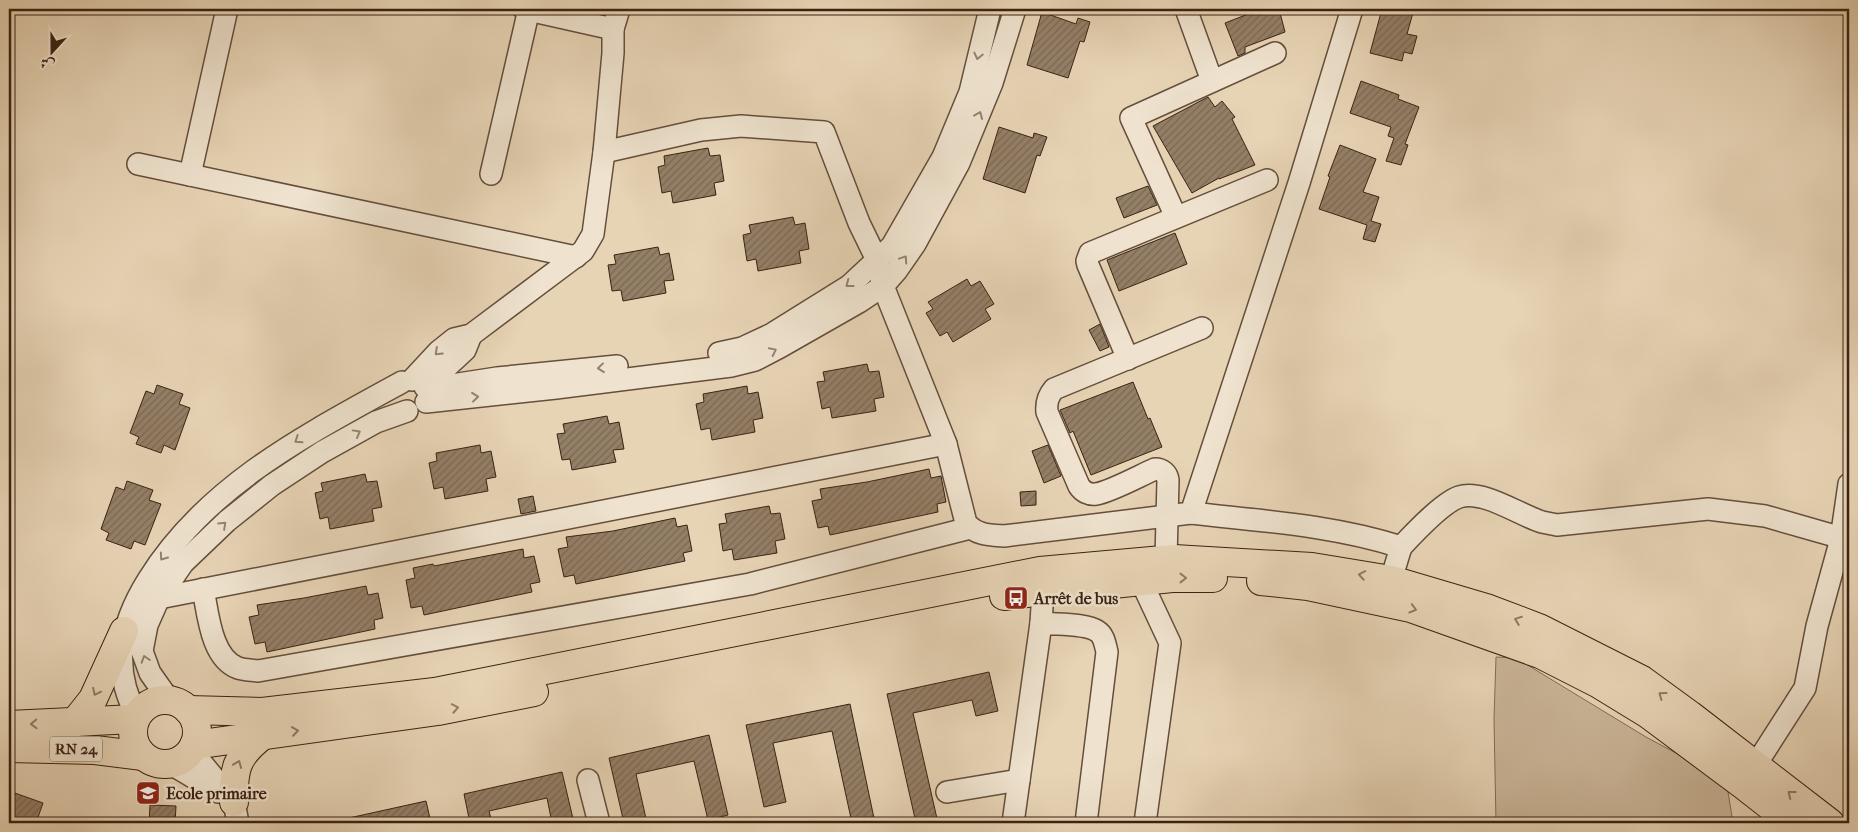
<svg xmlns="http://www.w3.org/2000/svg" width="1858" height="832" font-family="'IM FELL French Canon',Amiri,serif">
<defs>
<pattern id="building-hatch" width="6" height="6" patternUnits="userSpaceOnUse" patternTransform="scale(1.25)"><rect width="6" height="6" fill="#947f67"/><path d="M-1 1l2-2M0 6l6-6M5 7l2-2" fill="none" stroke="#7a6854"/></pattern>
</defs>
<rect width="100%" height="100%" fill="#e7d4b5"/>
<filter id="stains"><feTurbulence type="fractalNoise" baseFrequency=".004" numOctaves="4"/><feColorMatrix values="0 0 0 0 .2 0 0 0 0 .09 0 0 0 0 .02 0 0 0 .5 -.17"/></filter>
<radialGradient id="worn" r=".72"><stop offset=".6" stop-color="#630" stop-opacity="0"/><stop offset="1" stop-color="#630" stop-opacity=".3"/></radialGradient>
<polygon fill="#cab699" stroke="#826c56" points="1496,657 1516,658 1646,737 1702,767 1728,792 1733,823 1496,823 1494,719"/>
<g fill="url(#building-hatch)" stroke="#3a2213">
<polygon points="1261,9 1279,9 1285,32 1245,47 1245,53 1238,56 1225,23"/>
<polygon points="1382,9 1414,9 1407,34 1417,36 1412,54 1404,52 1402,61 1370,53"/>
<polygon points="1042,12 1076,24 1078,18 1090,22 1084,42 1080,41 1068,78 1027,65"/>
<polygon points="1361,81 1399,95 1398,99 1419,107 1405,144 1408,145 1401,165 1386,161 1394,138 1388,136 1391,127 1350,113"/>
<polygon points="1208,97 1215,107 1222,101 1235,117 1232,119 1255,165 1219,179 1219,178 1192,193 1153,126"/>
<polygon points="999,127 1033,138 1034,133 1047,137 1040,156 1037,155 1025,193 983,179"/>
<polygon points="1340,145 1376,159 1363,192 1379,197 1371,221 1381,224 1375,242 1363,239 1367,225 1319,209 1330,177 1328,176"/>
<polygon points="708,148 710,156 720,155 724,181 714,183 716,195 673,203 671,191 662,193 658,167 665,165 664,156"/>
<polygon points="1148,186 1157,205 1124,218 1116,198"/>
<polygon points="793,217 795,225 805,223 809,249 799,251 801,263 758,271 756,259 747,261 743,235 751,233 749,225"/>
<polygon points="1175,233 1187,264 1119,291 1107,260"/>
<polygon points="658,247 660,255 669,253 674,280 664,281 666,293 623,301 621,290 612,291 608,265 616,264 614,255"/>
<polygon points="967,279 971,286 980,281 994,304 985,309 991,319 953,342 947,332 940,336 926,313 933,309 928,302"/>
<polygon points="1100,324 1109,347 1100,351 1089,330"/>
<polygon points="867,364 869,372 879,371 884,397 874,399 876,411 832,418 830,407 822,409 817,382 825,381 823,372"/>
<polygon points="1133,382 1148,419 1150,418 1162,447 1091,475 1073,431 1070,433 1060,410"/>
<polygon points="157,385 183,394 179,404 190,408 175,450 164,445 161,453 136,444 139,437 130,433 146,391 154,394"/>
<polygon points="747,386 748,394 758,392 763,418 753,420 755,432 712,440 710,428 701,430 696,404 704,402 703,394"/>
<polygon points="607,416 609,424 619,422 624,449 613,450 616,462 572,470 570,459 562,460 557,434 565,433 563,424"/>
<polygon points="480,445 481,453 491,451 496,477 486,479 488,491 445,499 443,487 434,489 429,463 437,461 436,453"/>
<polygon points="1048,445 1061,476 1044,483 1032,451"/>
<polygon points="929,469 931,478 941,476 946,502 937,504 938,512 830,535 828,526 818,528 812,501 822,499 820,489 867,482"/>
<polygon points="365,474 367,482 377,481 382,507 372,509 374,521 330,529 328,517 320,519 315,493 323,491 321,483"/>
<polygon points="127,481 153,490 149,500 161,504 145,545 134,541 131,549 106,540 109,533 101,529 116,487 124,490"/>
<polygon points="1036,491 1036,505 1021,506 1020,492"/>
<polygon points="533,496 536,511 521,514 518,499"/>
<polygon points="769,506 771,514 780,513 785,539 775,541 777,553 734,560 732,549 723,551 719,524 727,523 725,514"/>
<polygon points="675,518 677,527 687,525 692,551 683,553 685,561 576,584 574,575 564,577 558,549 568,547 566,537 613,531"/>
<polygon points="523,549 524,558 534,556 540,582 530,584 532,592 424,615 422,606 411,608 406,580 415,578 413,568 433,564 434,566"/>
<polygon points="366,586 368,595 378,593 383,618 374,620 375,629 267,652 265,642 255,644 249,617 259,615 257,605 304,598"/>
<polygon points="989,672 998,711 976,716 972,700 913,713 938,823 916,823 887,694"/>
<polygon points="850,704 875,823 852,823 832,731 773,743 786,802 764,807 746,725"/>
<polygon points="709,735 728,815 708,820 694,761 636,774 647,823 624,823 609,758"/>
<polygon points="562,772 574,823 552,823 547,798 489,811 492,823 470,823 464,794"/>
<polygon points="12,792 43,803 36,823 9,816 9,802"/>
<polygon points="426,801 431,823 350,823 349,818"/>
<polygon points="150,805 176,806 175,823 149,823"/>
</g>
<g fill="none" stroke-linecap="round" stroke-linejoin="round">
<defs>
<g id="minor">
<polyline points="1186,9 1212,81"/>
<polyline points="613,29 619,9"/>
<path d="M 604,152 L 701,130 L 741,126 L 824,132 L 859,223 L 877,260 L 883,286 L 946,444 L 966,523 C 976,535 989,535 1004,536 L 1191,513 L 1299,183 L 1352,9"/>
<polyline points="138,164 576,257"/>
<polyline points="491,174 529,9"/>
<polyline points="190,175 227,9"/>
<polyline points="1176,217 1131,118 1275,53"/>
<polyline points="719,353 742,348 772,334 849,286 892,246 943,157 970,92 990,9"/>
<polyline points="1128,359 1088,265 1087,261 1090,253 1267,180"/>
<polyline points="412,380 439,351 454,339 471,335 583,251 593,234 604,152 613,53 613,29 524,9"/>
<polyline points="425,387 465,350 471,335"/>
<polyline points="439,387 497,378 617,366"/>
<polyline points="426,402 556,388 731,366 755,360 780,347 859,302 883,286 897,270 915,244 959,163 992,83 1015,9"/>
<path d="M 1191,513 C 1261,521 1333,525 1401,547 C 1414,533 1442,503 1459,497 C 1483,489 1519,515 1542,522 C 1547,523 1552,524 1557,525 L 1708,509 L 1765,516 L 1849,540"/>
<path d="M 1166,559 L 1168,480 C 1167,473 1162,469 1155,469 C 1141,475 1110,492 1096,494 C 1089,495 1083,492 1079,486 L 1047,412 C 1046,402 1048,396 1054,389 L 1202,328"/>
<polyline points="1391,580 1401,547"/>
<polyline points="1141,581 1170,643 1145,823"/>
<path d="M 203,589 C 208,613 211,658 238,668 C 244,670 251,670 258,671 L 750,584 L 970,528"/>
<polyline points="159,598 946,444"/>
<path d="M 1041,623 C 1055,625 1085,623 1097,631 C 1104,635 1105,644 1107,652 L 1086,823"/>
<polyline points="169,700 150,673 142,651 147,625 159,598 183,563 227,521 272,485 322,452 376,422 407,411"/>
<path d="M 137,716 C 111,668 120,625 148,580 C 207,485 306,435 402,382"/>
<polyline points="192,749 195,755 234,802 238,823"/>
<polyline points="171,764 218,792"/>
<polyline points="1755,766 1805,688 1817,626 1841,539 1849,484"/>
<polyline points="588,780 599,823"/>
<polyline points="947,792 1019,780"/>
<polyline points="1013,823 1041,623 1043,591"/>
</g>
<g id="highway">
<polyline points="1261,581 1308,586 1411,608 1540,654 1599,684 1648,714 1742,784 1792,823"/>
<polyline points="1004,596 1043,591 1172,578 1213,578"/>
<circle cx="165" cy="732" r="32"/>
<polyline points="188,710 262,712 435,692 1040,571 1174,559 1312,567 1391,580 1489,609 1539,628 1642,680 1690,715 1830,823"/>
<polyline points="74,723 93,699 124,631"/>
<polyline points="9,725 135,719"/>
<polyline points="194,745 438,711 534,692"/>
<polyline points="9,748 95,750 143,756"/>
<path d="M 234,802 C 233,770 236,756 262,736"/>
</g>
</defs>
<use href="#minor" stroke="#654e3c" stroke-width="24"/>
<use href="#highway" stroke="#3a2213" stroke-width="30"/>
<use href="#minor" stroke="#efe3cf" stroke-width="21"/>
<use href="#highway" stroke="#e7d4b5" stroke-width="28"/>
</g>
<defs><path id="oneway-chevron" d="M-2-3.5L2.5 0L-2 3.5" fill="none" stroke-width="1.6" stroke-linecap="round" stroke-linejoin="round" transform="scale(1.25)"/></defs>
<g stroke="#948271">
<use href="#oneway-chevron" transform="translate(978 56) rotate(103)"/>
<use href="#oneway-chevron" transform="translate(979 115) rotate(-67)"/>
<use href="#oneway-chevron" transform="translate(904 259) rotate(-56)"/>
<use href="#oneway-chevron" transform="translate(849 284) rotate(142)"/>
<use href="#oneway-chevron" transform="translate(773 351) rotate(-26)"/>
<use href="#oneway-chevron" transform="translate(438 352) rotate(137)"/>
<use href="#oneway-chevron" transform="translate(601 368) rotate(174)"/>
<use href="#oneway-chevron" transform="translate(475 397) rotate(-6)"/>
<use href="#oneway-chevron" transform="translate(357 433) rotate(-29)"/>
<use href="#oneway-chevron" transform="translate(298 440) rotate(146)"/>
<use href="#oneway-chevron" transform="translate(223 525) rotate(-43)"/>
<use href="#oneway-chevron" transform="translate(163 557) rotate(125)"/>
<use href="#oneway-chevron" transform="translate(145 659) rotate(-108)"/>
</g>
<g stroke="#907b64">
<use href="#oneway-chevron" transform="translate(1362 575) rotate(-170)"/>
<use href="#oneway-chevron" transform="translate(1183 578)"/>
<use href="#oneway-chevron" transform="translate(1413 609) rotate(16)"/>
<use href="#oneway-chevron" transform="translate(1518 620) rotate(-159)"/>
<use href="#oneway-chevron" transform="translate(96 692) rotate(116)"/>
<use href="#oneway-chevron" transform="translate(1662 695) rotate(-144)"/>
<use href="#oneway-chevron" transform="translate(455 708) rotate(-11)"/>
<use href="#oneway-chevron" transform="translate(34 724) rotate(178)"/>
<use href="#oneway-chevron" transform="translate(295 731) rotate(-8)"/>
<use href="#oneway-chevron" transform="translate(238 764) rotate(-68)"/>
<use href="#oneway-chevron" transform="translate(1791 794) rotate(-142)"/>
</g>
<defs>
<symbol id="bus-square" viewBox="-11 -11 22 22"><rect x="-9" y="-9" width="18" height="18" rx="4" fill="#8f2418" stroke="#efe3cf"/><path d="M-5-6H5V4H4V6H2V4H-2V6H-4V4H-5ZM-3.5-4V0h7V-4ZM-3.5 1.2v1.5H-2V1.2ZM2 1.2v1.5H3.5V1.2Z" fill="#fff"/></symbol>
<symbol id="school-square" viewBox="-11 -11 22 22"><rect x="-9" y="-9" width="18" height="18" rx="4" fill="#8f2418" stroke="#efe3cf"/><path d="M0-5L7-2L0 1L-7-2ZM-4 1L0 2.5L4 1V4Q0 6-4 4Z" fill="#fff"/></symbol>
</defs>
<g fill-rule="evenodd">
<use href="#bus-square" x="1002" y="584" width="28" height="28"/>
<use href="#school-square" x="134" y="779" width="28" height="28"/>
</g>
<g text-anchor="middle" stroke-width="5" stroke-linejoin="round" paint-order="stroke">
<rect fill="#efe3cf" stroke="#705c4b" stroke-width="1" x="50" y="736.5" width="52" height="25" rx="4"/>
<g font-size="15" font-weight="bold" fill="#3a2213">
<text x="76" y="754">RN 24</text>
</g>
<g font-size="16" font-weight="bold" fill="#3a2213" stroke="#efe3cf" text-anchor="start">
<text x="1034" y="604">Arrêt de bus</text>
<text x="166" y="799">Ecole primaire</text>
</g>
</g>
<rect width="1858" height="832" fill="none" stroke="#e7d4b5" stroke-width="30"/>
<rect x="10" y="10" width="1838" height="812" fill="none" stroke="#3a2213" stroke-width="2.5"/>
<rect x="15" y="15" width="1828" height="802" fill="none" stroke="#3a2213"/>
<g transform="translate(52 52) rotate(201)" stroke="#efe3cf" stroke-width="4" paint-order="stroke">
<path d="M0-4L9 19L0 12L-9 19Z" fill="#3a2213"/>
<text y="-8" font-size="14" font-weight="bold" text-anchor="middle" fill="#3a2213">ش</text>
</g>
<rect width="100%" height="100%" filter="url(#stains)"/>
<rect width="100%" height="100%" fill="url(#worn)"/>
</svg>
